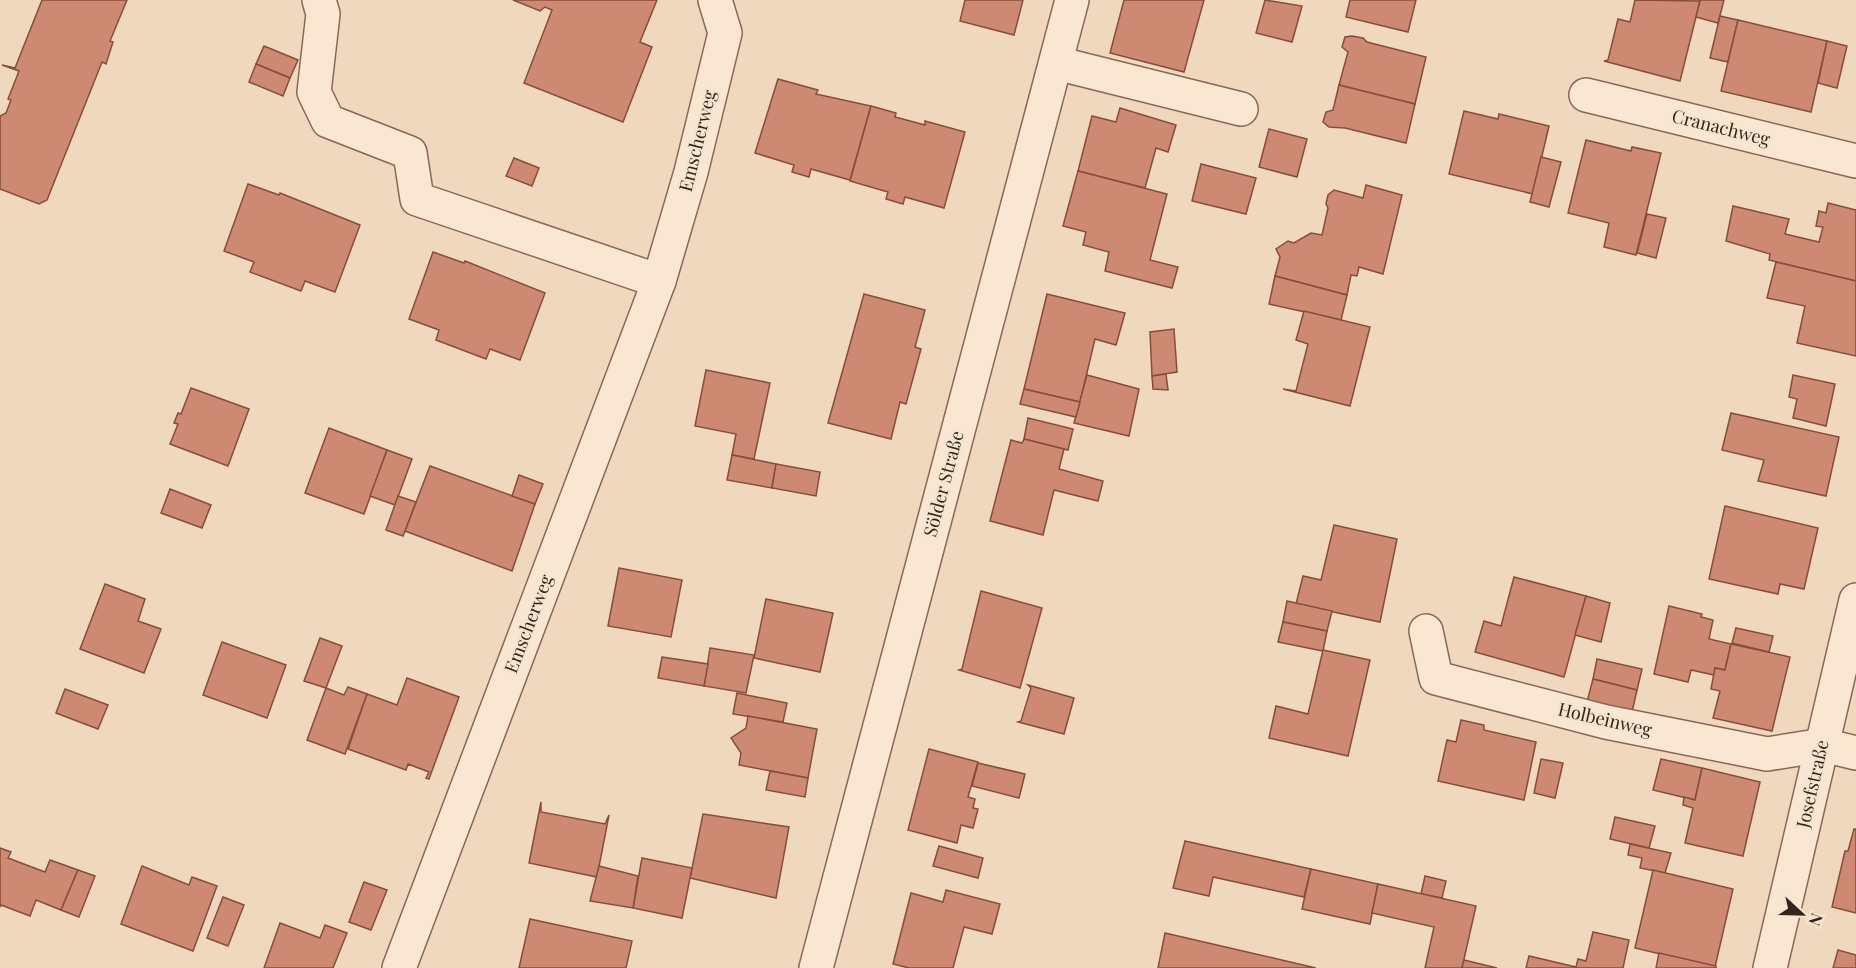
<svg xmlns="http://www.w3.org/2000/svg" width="1856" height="968" font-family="'Playfair Display',serif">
<rect width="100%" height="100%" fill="#efd8be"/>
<g fill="#ce8973" stroke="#874d3c" stroke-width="1.5">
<polygon points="42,0 127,0 110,41 113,42 106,64 102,62 47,200 39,204 0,189 0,116 6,113 11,100 8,99 19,71 2,65 15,68"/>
<polygon points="513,0 657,0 640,42 652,47 623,122 524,83 552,10 545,7 540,11"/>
<polygon points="965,0 1023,0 1014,35 960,21"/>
<polygon points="1124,0 1204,0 1184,72 1110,53"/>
<polygon points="1265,0 1302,6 1292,42 1256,33"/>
<polygon points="1350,0 1416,0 1408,32 1346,17"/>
<polygon points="1635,0 1700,1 1680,81 1604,61 1608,60 1618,19 1630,22"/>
<polygon points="1698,0 1724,0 1718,23 1696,17 1700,1"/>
<polygon points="1720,16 1738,20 1728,62 1710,58"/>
<polygon points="1738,20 1827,41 1811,112 1721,91"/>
<polygon points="1352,36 1363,38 1367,42 1426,57 1415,104 1339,85 1348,52 1342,47 1345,37"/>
<polygon points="1827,41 1847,46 1837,88 1818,83"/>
<polygon points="264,46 298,60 290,78 256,64"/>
<polygon points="256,64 290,78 283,96 249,82"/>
<polygon points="778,79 818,90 816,94 871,106 850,180 811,169 809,177 792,172 794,165 755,153"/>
<polygon points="1339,85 1415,104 1406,143 1345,128 1329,127 1323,122 1326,112 1333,110"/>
<polygon points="871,106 896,113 895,117 925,125 925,121 965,132 944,208 905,197 903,204 886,199 888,192 850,181"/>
<polygon points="1120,108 1176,125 1168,152 1156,148 1145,188 1078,171 1092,116 1116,122"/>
<polygon points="1464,111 1498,119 1499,114 1549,126 1533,194 1449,174"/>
<polygon points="1269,129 1307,139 1297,177 1259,167"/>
<polygon points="1586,140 1631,151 1632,147 1661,153 1636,255 1604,247 1609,223 1568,213"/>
<polygon points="1541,157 1561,162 1549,207 1530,202"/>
<polygon points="514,158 539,168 532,186 506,176"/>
<polygon points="1201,164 1256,178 1246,214 1192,201"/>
<polygon points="1078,171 1167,194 1150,260 1178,267 1172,288 1105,271 1109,252 1083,245 1086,232 1063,226"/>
<polygon points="248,184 279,195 280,193 360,225 335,292 305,281 301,291 250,272 254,262 224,251"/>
<polygon points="1366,185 1402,195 1383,274 1359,267 1357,276 1351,275 1347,295 1275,276 1280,257 1276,249 1288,241 1294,243 1311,233 1322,235 1328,208 1326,204 1328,195 1334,190 1363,198"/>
<polygon points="1828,203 1856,210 1856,281 1769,260 1770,254 1726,241 1733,206 1789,219 1785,234 1819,242 1823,227 1816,226 1819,211 1826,213"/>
<polygon points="1647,214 1666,218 1656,258 1637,253"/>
<polygon points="433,252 464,263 465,261 545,293 520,360 490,349 486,359 436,340 439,330 409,319"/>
<polygon points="1776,262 1856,281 1856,356 1797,343 1805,306 1767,298"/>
<polygon points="1275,276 1347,295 1341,320 1269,304"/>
<polygon points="864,294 925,310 915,347 921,349 906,404 900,402 891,439 828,423"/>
<polygon points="1047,294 1125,313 1116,345 1095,339 1080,402 1024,389"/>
<polygon points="1304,311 1370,327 1350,406 1283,389 1296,391 1308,344 1296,340"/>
<polygon points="1174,329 1177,372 1152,376 1150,332"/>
<polygon points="706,370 770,383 754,459 732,455 736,434 695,426"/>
<polygon points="1166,374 1168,390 1153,389 1152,376"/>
<polygon points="1087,375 1139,389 1129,436 1074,423"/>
<polygon points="1793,375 1835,384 1826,426 1793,418 1797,399 1789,397"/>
<polygon points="191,388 249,409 228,466 170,444 178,424 174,423 178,413 181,414"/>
<polygon points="1024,389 1080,402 1076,417 1020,404"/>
<polygon points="1731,413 1839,437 1826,496 1758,481 1764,460 1722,450"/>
<polygon points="1028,418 1073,429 1068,450 1024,439"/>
<polygon points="329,428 387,450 364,514 305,493"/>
<polygon points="1024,439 1064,449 1059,469 1103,481 1098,501 1054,490 1043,535 990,521 1011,440 1022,443"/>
<polygon points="387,450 412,459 395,505 370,496"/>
<polygon points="732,455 776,464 772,488 727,480"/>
<polygon points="776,464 820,472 816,496 772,488"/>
<polygon points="430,466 535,504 512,571 405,531"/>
<polygon points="519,475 543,484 535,504 512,496"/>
<polygon points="170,489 211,505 202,528 161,513"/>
<polygon points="398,496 416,502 403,536 386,530"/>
<polygon points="1725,506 1818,528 1804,589 1780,584 1778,594 1709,579"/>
<polygon points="1334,525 1397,539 1380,622 1296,604 1303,576 1321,580"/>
<polygon points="619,568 682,580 671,637 608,626"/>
<polygon points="1514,577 1586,596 1564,677 1475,652 1484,621 1501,626"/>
<polygon points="105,584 145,599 138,621 161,629 144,673 80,649"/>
<polygon points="981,591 1042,608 1020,688 959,670 962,669"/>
<polygon points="1586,596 1610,603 1601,642 1575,635"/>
<polygon points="766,599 833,613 820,672 754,658"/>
<polygon points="1287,601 1332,611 1327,631 1283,622"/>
<polygon points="1669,606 1702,614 1701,617 1713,620 1709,639 1731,644 1725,670 1715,668 1714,675 1691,670 1688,682 1654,674"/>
<polygon points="1283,622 1327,631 1323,651 1278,642"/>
<polygon points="1736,628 1773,636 1769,652 1732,643"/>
<polygon points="320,638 342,646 326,688 304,681"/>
<polygon points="222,642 286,665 267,718 203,695"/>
<polygon points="1731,644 1790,657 1772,731 1713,718 1720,691 1711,689 1715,668 1725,670"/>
<polygon points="710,648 754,655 746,693 704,686"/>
<polygon points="1323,650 1370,660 1348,756 1269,738 1276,706 1308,714"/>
<polygon points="662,657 708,664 704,686 658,678"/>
<polygon points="1597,659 1642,669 1637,690 1593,679"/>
<polygon points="407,678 459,697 429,779 426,778 429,772 408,764 406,770 348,749 367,694 397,705"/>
<polygon points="1593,679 1637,690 1632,712 1587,702"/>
<polygon points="1028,685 1074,698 1064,734 1018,722 1021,721 1031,688"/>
<polygon points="348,687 367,694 345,754 307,740 326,688 344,695"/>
<polygon points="65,689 108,705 98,729 56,713"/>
<polygon points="737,693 787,703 783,722 733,714"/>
<polygon points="748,716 817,729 808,778 739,765 741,753 731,738 746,728"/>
<polygon points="1461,720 1484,725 1484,730 1536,742 1524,800 1438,781 1447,740 1456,742"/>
<polygon points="929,749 978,762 968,797 975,799 973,808 978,809 973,828 961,825 957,843 908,830"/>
<polygon points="1541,759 1563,763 1555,798 1534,793"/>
<polygon points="1661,759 1702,768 1695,800 1653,790"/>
<polygon points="978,763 1025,774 1019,798 972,786"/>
<polygon points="1702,768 1760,782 1743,856 1685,843 1693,808 1683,805 1684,797 1695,800"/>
<polygon points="770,771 808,778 805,797 766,790"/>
<polygon points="541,802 541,812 605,824 609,815 597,877 529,863"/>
<polygon points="703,814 789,827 776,898 690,878"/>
<polygon points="1615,817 1655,826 1649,848 1610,839"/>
<polygon points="1854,829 1856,829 1856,913 1832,907 1845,851 1848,851"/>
<polygon points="1185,841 1311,869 1304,897 1213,877 1209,896 1173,888"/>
<polygon points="1630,844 1671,853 1665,873 1640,868 1642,858 1628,855"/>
<polygon points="939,846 983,858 978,878 933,866"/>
<polygon points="0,848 11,852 8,858 45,872 50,860 78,870 61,910 36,900 30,916 1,905 0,907"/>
<polygon points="642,858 692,868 682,918 633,908"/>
<polygon points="142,866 189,885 192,877 217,886 193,951 121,924"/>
<polygon points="599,866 638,876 633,908 590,901"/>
<polygon points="1311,869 1378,884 1370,924 1302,909"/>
<polygon points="78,870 95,876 79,917 61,910"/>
<polygon points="1653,870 1733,889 1715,967 1635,948"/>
<polygon points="1425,876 1446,881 1442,898 1421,894"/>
<polygon points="364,882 387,890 371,930 349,922"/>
<polygon points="1378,884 1476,906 1462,968 1425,968 1434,927 1372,913"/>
<polygon points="946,890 1000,904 992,934 964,927 953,968 909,968 893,964 911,893 943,902"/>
<polygon points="223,897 244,905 228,946 207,938"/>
<polygon points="530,919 632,941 626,968 519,968"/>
<polygon points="280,923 320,938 325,925 347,933 333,968 264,968"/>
<polygon points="1593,932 1629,940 1623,968 1526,968 1529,956 1576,967 1578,959 1586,961"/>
<polygon points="1165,933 1316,968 1158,968"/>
<polygon points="1838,950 1856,955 1856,968 1833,968"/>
<polygon points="1659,953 1716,966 1716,968 1656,968"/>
<polygon points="1464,960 1497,968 1462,968"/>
</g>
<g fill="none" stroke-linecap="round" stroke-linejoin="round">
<defs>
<g id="minor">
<polyline points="319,0 323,14 314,92 328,121 410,153 417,199 659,281 399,968"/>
<polyline points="1056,63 1241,109"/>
<polyline points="1586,95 1856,161"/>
<polyline points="659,281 691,172 725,33 715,0"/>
<polyline points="1426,631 1436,678 1606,722 1767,754 1823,745 1856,753"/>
<polyline points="816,968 1072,0"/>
<polyline points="1770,968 1856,600"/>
</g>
</defs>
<use href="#minor" stroke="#876856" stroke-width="36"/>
<use href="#minor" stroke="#fae7d1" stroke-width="33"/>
</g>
<g text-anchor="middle" stroke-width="5" stroke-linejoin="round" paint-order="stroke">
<g font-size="18" fill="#36241c" stroke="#f6e4ce">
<text transform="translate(1721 128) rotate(14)" y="6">Cranachweg</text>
<text transform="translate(698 141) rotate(-76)" y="6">Emscherweg</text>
<text transform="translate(944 484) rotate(-75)" y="6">Sölder Straße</text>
<text transform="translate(529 624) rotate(-69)" y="6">Emscherweg</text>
<text transform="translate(1605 720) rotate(13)" y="6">Holbeinweg</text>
<text transform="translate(1813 784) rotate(-77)" y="6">Josefstraße</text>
</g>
</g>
<g transform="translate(1802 914) rotate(112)" stroke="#f6e4ce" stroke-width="4.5" paint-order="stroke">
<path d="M0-4.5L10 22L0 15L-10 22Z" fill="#36241c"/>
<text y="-9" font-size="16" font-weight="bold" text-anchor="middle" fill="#36241c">N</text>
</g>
</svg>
